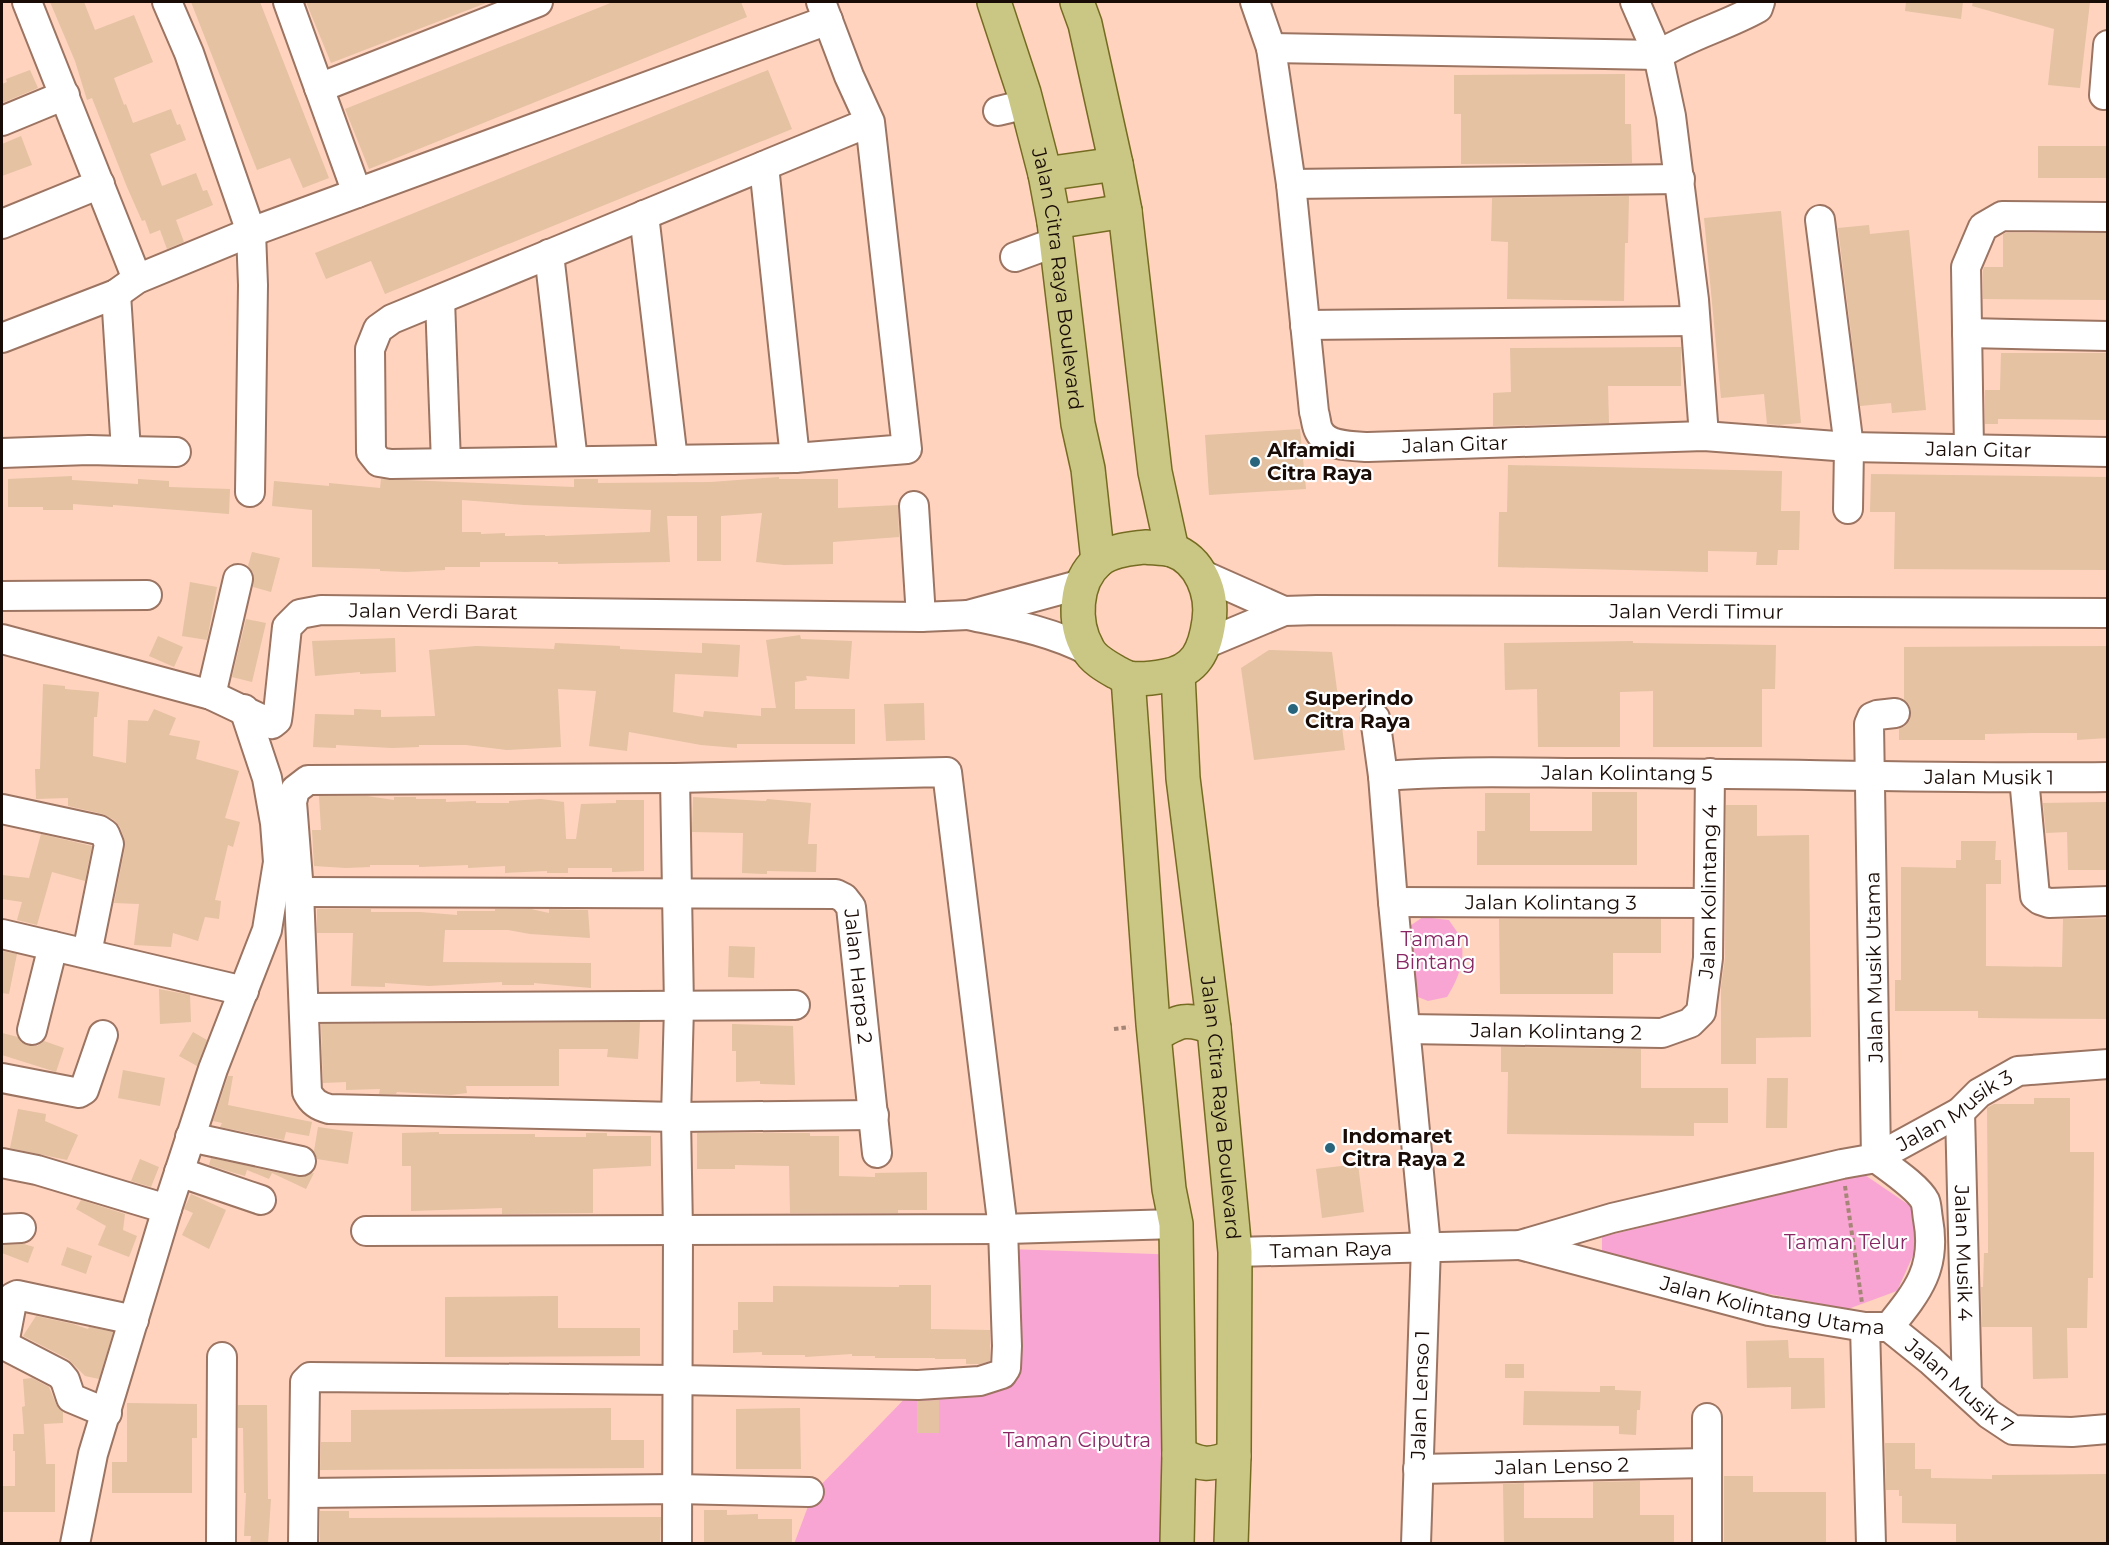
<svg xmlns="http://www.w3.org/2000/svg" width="2109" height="1545" font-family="Montserrat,sans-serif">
<rect width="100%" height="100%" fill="#ffd3be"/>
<g fill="#f9a5d3">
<path d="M 1423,917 L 1449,920 C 1452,925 1457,931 1459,936 C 1468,956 1458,980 1447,997 L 1428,1001 L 1413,995 L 1407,928 Z"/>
<polygon points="1862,1173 1912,1207 1916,1249 1897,1291 1848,1309 1602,1262 1602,1237"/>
<polygon points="1010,1249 1184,1255 1177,1543 794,1544 813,1493 918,1385 1008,1362"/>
</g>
<g fill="#e4c2a2" fill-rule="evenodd">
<polygon points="50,2 84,2 95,30 134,15 153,62 114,78 124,105 126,104 133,123 171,109 177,125 180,124 186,140 150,154 162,186 196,173 203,191 207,190 213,205 176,220 184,242 167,249 160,230 150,234 145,220 142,221 127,187 92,98 87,100 75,61"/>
<polygon points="191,2 260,2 329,178 303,188 290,158 257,170"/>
<polygon points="306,2 486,2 486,3 331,63"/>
<polygon points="613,2 741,2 747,17 369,169 345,109"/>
<polygon points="1906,2 1963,2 1961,19 1905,11"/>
<polygon points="1973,2 2090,2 2080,88 2048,85 2054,29 1972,6"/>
<polygon points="30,70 38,88 2,103 2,84 7,82 6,79"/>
<polygon points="768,70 792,129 385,294 371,261 326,279 315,253"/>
<polygon points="1625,74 1625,124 1631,124 1632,163 1461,164 1461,114 1454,114 1454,75"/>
<polygon points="21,136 32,165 2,176 2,144"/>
<rect x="2038" y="146" width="70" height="32"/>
<polygon points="1629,196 1628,243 1625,243 1624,301 1507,299 1508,242 1491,241 1492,198"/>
<polygon points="1781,211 1801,423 1779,425 1767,424 1764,394 1721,398 1704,218"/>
<polygon points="1869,225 1870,234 1909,230 1926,410 1892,413 1891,403 1860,406 1838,228"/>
<polygon points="2006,233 2108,233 2108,300 1983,299 1983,270 1984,267 2003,267 2003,234"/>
<polygon points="1681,347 1681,386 1608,386 1609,423 1493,426 1493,393 1511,392 1510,348"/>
<polygon points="2001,353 2108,353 2108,420 1998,419 1998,424 1985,424 1985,390 2000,390"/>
<polygon points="1300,429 1306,489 1209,495 1205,435"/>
<polygon points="1508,465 1782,471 1781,511 1800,511 1799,550 1778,550 1777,565 1756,565 1757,552 1708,551 1708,572 1498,567 1499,512 1507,512"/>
<polygon points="1871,474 2108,477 2108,570 1894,569 1895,512 1870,512"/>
<polygon points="72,476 72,480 138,484 138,479 169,481 169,487 230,489 229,514 113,505 113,507 73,504 73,510 43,510 43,507 8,507 8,479"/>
<path d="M 779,477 L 779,479 L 838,479 L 838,508 L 898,505 L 899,537 L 833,542 L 833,564 L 784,565 L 756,562 L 762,513 L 721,516 L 721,561 L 697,561 L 697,516 L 667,516 L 670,562 L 558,564 L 558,562 L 480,562 L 480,567 L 445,567 L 445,570 L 406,572 L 380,571 L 380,569 L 312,567 L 312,510 L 272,506 L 274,481 L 329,486 L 329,483 L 380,488 L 381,479 L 574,487 L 574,479 L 598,479 L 598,483 L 711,482 ZM 462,500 L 524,505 L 651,510 L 650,532 L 545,536 L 545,535 L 505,536 L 505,533 L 481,534 L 481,532 L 462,532 Z"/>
<polygon points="252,552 280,558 271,592 253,587 254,575 248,566"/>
<polygon points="190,582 217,587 207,640 182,636"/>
<polygon points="246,619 266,623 252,682 232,677"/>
<polygon points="800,635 801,639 852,641 849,679 806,676 807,680 795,682 795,709 855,709 855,744 737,744 737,748 701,745 629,732 627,751 589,746 596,691 558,689 561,747 507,750 466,745 419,745 419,747 392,748 336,745 336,748 313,747 315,714 354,715 354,709 381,710 381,717 435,716 429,650 476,646 554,649 555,643 620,646 620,649 702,653 702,643 740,645 738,677 675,674 673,712 703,717 704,711 761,716 761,708 776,708 766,640"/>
<polygon points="158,636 183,647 174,667 149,656"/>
<polygon points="395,638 396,672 360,674 360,672 315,676 312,641"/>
<polygon points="1633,641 1633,643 1776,645 1775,689 1762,689 1762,747 1653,747 1653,691 1620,692 1620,747 1538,747 1537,689 1505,690 1504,643"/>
<polygon points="2108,646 2108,738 2077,740 2077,733 2037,733 1985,734 1985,740 1899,740 1899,729 1905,726 1910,720 1911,712 1909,704 1904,700 1904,647"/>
<polygon points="1269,650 1332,652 1345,750 1254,760 1241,668"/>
<polygon points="43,684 65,686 65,689 99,692 97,717 94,717 93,756 126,763 128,720 148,721 154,709 176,718 169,735 200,741 196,759 239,771 225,818 240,822 233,847 228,845 215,900 221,901 219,919 205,917 198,941 173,933 171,947 134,945 139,904 114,903 125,847 124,838 120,827 114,820 103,814 68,806 68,798 36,799 35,769 40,769"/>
<polygon points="924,703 925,740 886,741 884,704"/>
<polygon points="1592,792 1637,792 1637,865 1477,865 1477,831 1485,831 1485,793 1530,793 1530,831 1592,831"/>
<polygon points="319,796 367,796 394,800 394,797 416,797 416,799 446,799 446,802 476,801 476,803 509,803 509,801 541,799 564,802 566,839 576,839 581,804 616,803 616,800 644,800 644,871 612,872 612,868 568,868 568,873 547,873 547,871 505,873 505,866 468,868 468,865 419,867 419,865 370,865 370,867 346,868 314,866 312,830 321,830"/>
<polygon points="693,797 766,801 767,799 811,803 808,844 817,844 816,872 767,871 767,874 742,873 743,833 692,832"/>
<polygon points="2108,802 2108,870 2068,870 2067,832 2046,833 2043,803"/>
<polygon points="1726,805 1757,805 1757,836 1809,835 1811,1037 1756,1038 1756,1064 1721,1064 1721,986 1725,958"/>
<polygon points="41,834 92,846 85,881 52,872 37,925 17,920 22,902 2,899 2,875 29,878"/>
<polygon points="1961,841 1996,841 1995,860 2001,860 2001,884 1986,884 1986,966 2062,967 2063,919 2108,918 2108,1019 1978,1018 1978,1011 1895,1011 1895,980 1901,980 1901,867 1956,868 1956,860 1961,860"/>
<polygon points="317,909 371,909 371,912 420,912 457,915 457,911 495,911 495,909 531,909 549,913 549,909 588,910 590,938 530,934 508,930 445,930 443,962 591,963 591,988 534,983 534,985 502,985 502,982 429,986 385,983 385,987 351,986 353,933 317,933"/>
<polygon points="1499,919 1661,919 1661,953 1613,953 1613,994 1500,994"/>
<polygon points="729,946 755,947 754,978 728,977"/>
<polygon points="2,951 17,954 9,994 2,993"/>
<polygon points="159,989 190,995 191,1022 160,1024"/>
<polygon points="640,1022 638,1059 607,1057 608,1049 559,1049 559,1086 466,1086 467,1093 451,1095 397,1092 396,1094 379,1094 380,1089 346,1090 346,1082 323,1083 321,1024"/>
<polygon points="732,1024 793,1026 795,1085 760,1084 760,1081 736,1082 736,1051 732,1051"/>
<polygon points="193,1032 207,1040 197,1066 179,1056"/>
<polygon points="2,1033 18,1037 21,1042 29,1046 37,1046 44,1041 64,1048 56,1072 2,1055"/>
<polygon points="1501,1047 1641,1049 1641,1088 1728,1088 1728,1123 1694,1123 1694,1136 1507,1134 1508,1072 1501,1072"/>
<polygon points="123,1070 165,1078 160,1106 118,1098"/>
<polygon points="228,1076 233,1076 228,1105 312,1122 309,1136 286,1132 284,1140 220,1127 222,1123 213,1121"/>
<polygon points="1767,1078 1788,1078 1787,1128 1766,1128"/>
<polygon points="2034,1098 2070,1098 2070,1152 2094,1152 2093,1278 2088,1278 2087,1328 2067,1328 2068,1378 2033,1379 2032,1327 1982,1327 1981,1287 1983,1287 1984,1253 1988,1253 1988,1227 1987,1108 1994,1104 2034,1104"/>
<polygon points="18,1109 46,1114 45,1121 78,1135 67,1160 10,1148"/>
<polygon points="318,1127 353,1132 348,1164 317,1159 314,1151"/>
<polygon points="439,1132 439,1134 535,1134 535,1137 586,1137 586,1133 607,1133 607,1136 651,1136 651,1166 593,1169 593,1213 502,1214 502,1208 411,1211 411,1166 402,1166 402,1133"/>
<polygon points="697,1133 810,1133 810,1136 839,1136 839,1176 875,1177 875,1173 927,1172 927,1210 898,1210 898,1213 790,1213 789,1166 735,1165 735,1169 697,1169"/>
<polygon points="211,1158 298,1177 314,1173 306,1189 272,1173 269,1179 247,1170 245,1176 231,1172 209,1165"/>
<polygon points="140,1159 159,1167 151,1187 131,1181"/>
<polygon points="1358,1164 1364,1212 1322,1218 1316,1169"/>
<polygon points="191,1194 226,1210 209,1249 182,1235 193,1213 184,1209"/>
<polygon points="81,1200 125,1214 123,1230 137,1236 129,1257 98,1245 106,1226 76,1209"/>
<polygon points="24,1244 34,1247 28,1263 2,1253 2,1245"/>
<polygon points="67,1247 92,1256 86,1274 61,1265"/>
<polygon points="899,1285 931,1285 931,1329 990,1330 990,1361 980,1364 966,1364 966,1359 935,1359 935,1358 875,1358 875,1356 852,1356 852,1354 805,1357 805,1355 762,1355 762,1352 733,1353 733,1330 738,1330 738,1302 773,1302 773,1286 899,1287"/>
<polygon points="558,1296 558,1328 640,1328 640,1356 445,1357 445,1297"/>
<polygon points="36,1316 73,1324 88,1329 89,1327 113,1332 99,1379 85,1376 68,1359 23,1336"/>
<polygon points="1788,1340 1789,1358 1824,1358 1825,1408 1791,1409 1791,1387 1747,1388 1746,1341"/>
<rect x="1505" y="1364" width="19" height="14"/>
<polygon points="32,1378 49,1387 56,1404 63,1412 63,1423 44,1424 46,1464 55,1464 55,1512 2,1512 2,1486 15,1486 15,1451 13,1451 13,1434 24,1434 22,1407 25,1406 23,1379"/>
<polygon points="1600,1386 1615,1386 1615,1390 1641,1391 1640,1410 1637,1410 1636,1435 1619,1434 1619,1426 1523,1425 1524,1391 1600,1392"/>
<polygon points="939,1400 939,1433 917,1433 917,1401"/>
<polygon points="127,1403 197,1404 197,1438 192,1438 192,1493 112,1493 112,1462 127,1462"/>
<polygon points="238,1405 267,1405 268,1499 271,1499 268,1544 250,1544 251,1536 244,1536 246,1493 244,1493 243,1428 238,1428"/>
<polygon points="611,1408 611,1440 644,1440 644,1468 320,1470 321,1442 351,1442 351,1410"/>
<polygon points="800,1408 801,1469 736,1469 736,1409"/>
<polygon points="1885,1443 1915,1443 1915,1469 1931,1469 1931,1478 1992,1479 1992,1475 2108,1474 2108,1544 1956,1544 1956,1524 1902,1523 1902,1496 1899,1496 1899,1490 1886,1490"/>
<polygon points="1724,1476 1753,1476 1753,1492 1826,1492 1826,1542 1724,1544"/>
<polygon points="1640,1481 1640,1515 1674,1515 1674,1544 1504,1544 1503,1484 1524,1483 1524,1518 1593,1518 1593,1482"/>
<polygon points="704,1510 727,1510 727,1515 758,1514 758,1519 792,1519 792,1544 704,1542"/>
<polygon points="320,1511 349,1511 349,1518 661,1517 660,1544 320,1544"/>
</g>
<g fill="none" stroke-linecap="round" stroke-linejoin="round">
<defs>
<g id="minor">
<polyline points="27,2 137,279"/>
<polyline points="167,2 189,53 251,232 253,285 250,492"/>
<polyline points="288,2 357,193"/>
<polyline points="821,2 849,76 870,122 907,449 795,458 391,464 379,462 371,452 370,349 378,329 392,319 870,122"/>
<path id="s1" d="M 1255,2 L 1271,48 L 1291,184 L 1314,412 C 1316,418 1316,426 1319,431 C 1327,447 1352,446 1368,447 L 1704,436 L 1849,447 L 2108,452"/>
<polyline points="1635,2 1658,55 1671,116 1694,300 1704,436"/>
<path d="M 1271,48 L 1658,55 C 1690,35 1726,26 1758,8 L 1760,2"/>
<polyline points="319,88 538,2"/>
<polyline points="2104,95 2108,45"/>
<polyline points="998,111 1027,104"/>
<polyline points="2,121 65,95"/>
<polyline points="764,166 795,458"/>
<polyline points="1291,184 1680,179"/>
<polyline points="644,215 673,460"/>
<polyline points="1820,220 1849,447 1848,509"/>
<polyline points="2,224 100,184"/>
<polyline points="549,254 573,461"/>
<polyline points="1015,257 1056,242"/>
<polyline points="440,300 446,463"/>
<polyline points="1305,325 1695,321"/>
<polyline points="1967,333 2108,336"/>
<polyline points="2,338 116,294 137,279 251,232 828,20"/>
<polyline points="1969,449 1966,267 1983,227 2002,216 2108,217"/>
<polyline points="126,451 176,452"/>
<polyline points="2,453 89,450 126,451 116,294"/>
<polyline points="914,506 921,617"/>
<polyline points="1201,574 1284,611"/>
<path d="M 1082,584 L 968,615 C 1010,624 1051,631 1089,651"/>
<polyline points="2,596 147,595"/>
<path id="s2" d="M 2,639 L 211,695 L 272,724 L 277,720 L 278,713 L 287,627 L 300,614 L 321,610 L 921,617 L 968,615"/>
<path id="s3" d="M 1205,644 L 1284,611 L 1317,610 L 2108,613"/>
<polyline points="211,695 238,579"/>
<polyline points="1375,718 1383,776 1393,902 1426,1246 1416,1544"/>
<path id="s4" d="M 1383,776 C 1457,770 1531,773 1605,773 C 1772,773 1940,779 2108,777"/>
<polyline points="675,778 679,1007 676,1117 678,1231 677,1544"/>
<polyline points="2024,778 2035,896 2040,900 2049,903 2108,901"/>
<polyline points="2,809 99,830 105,834 109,844 87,953"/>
<path id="s5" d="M 299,892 L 836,894 L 844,898 L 851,907 L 877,1153"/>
<path id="s6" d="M 1393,902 L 1707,903"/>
<polyline points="2,934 244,991"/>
<polyline points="304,1008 795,1005"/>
<path id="s7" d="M 1406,1029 L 1662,1033 L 1690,1023 L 1701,1012 L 1708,958 L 1710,773"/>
<polyline points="32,1030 53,946"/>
<polyline points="2,1078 79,1093 84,1090 103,1035"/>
<path id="s8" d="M 1960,1112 L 1967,1393"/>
<polyline points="190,1137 301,1161"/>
<polyline points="1876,1158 1869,724 1872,717 1877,715 1895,713"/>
<polyline points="2,1163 37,1170 167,1209"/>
<polyline points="179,1172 261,1200"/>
<polyline points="2,1229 21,1228"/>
<polyline points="366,1231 1003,1229 1176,1224"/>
<path id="s9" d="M 1520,1245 L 1769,1311 L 1865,1327 L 1889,1327 C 1918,1291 1937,1268 1928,1219 C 1927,1214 1927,1206 1925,1201 C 1918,1187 1889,1168 1876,1158"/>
<path id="s10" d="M 1235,1252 L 1520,1245 L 1612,1218 L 1842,1164 L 1876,1158 L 1960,1112 L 1979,1093 L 2018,1071 L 2108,1064"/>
<polyline points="1865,1327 1871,1544"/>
<path id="s11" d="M 1889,1327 L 1930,1360 L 1989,1414 L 2013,1430 L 2072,1432 L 2108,1429"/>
<polyline points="2,1344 60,1374 65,1380 71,1398 107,1413"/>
<polyline points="4,1344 13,1297 17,1295 134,1320"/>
<polyline points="1707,1418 1707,1544"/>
<path id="s12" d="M 1418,1469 L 1707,1463"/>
<polyline points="305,1493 677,1489 809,1492"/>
<polyline points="75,1544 93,1454 167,1209 213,1069 267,930 278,862 275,823 267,778 244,709"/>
<polyline points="221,1544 222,1357"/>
<path d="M 303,1544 L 305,1382 L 310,1377 L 678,1380 L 918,1385 L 980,1381 L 1002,1374 L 1006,1368 L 1007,1346 L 1003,1229 L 947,772 L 675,778 L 308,780 L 295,790 L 292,802 L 299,892 L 307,1092 C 312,1102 318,1106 329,1109 L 676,1117 L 874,1115"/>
</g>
<g id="major">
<path id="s13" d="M 994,2 L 1024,93 L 1045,174 L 1054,222 L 1078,424 L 1088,469 L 1098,561"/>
<polyline points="1077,2 1085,24 1116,164 1125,211 1155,472 1172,550"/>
<polyline points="1045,174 1116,164"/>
<polyline points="1054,222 1125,211"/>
<path d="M 1145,547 C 1154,548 1164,548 1172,550 C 1201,560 1213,594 1209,621 C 1205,650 1196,671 1165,676 C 1154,678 1140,680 1129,678 C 1125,677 1120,674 1116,672 C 1107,667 1093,659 1088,649 C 1073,623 1074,582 1098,561 C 1111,550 1130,549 1145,547 Z"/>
<path id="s14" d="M 1178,674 L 1183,778 L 1214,1028 L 1235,1252 L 1234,1456 L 1231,1544"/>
<polyline points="1128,678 1153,1024 1169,1189 1176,1224 1179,1454 1177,1544"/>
<path d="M 1155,1035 C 1180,1020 1186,1017 1214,1028"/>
<path d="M 1179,1454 C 1202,1466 1210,1466 1234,1456"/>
</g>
</defs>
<use href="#minor" stroke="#9c7462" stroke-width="32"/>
<use href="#major" stroke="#756c22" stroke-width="36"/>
<g stroke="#a58576" stroke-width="4" stroke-dasharray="4.5 3" stroke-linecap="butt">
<polyline points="1114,1029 1129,1027"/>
<polyline points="1845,1186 1862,1303"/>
</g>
<use href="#minor" stroke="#fff" stroke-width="28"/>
<use href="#major" stroke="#cac684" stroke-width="33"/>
</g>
<g fill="#28657c" stroke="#fefefe" stroke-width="2">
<circle cx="1255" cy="462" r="6"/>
<circle cx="1293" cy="709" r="6"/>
<circle cx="1330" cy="1148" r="6"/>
</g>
<g text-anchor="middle" stroke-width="4.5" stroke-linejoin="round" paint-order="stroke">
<g font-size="20" fill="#190b05" stroke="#fefefe">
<text dy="7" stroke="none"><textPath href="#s13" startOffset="285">Jalan Citra Raya Boulevard</textPath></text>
<text dy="7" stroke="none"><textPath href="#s1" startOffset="576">Jalan Gitar</textPath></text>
<text dy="7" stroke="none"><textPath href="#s1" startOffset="1100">Jalan Gitar</textPath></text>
<text dy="7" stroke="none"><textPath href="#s2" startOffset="536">Jalan Verdi Barat</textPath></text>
<text dy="7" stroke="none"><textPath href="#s3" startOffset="498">Jalan Verdi Timur</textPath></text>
<text dy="7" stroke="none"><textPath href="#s4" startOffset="244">Jalan Kolintang 5</textPath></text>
<text dy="7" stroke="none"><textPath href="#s4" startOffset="606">Jalan Musik 1</textPath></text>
<text dy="7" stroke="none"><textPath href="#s7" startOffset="422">Jalan Kolintang 4</textPath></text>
<text dy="7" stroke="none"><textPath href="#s6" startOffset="158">Jalan Kolintang 3</textPath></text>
<text transform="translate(1874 967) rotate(-91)" y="7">Jalan Musik Utama</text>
<text dy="7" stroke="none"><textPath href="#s5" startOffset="627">Jalan Harpa 2</textPath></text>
<text dy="7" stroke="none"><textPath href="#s7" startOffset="150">Jalan Kolintang 2</textPath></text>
<text dy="7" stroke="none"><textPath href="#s14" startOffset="436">Jalan Citra Raya Boulevard</textPath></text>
<text dy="7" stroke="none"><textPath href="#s10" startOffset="744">Jalan Musik 3</textPath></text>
<text dy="7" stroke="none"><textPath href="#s10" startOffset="96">Taman Raya</textPath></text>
<text dy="7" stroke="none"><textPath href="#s8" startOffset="141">Jalan Musik 4</textPath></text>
<text dy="7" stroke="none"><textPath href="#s9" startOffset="260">Jalan Kolintang Utama</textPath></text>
<text dy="7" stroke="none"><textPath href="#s11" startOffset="92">Jalan Musik 7</textPath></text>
<text transform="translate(1420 1395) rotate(-88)" y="7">Jalan Lenso 1</text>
<text dy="7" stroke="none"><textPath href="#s12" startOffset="144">Jalan Lenso 2</textPath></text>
</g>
<g font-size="20" font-weight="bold" fill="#190b05" stroke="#fefefe" text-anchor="start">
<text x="1267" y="457">Alfamidi<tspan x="1267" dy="23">Citra Raya</tspan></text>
<text x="1305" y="705">Superindo<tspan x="1305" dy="23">Citra Raya</tspan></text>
<text x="1342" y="1143">Indomaret<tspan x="1342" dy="23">Citra Raya 2</tspan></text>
</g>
<g font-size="20" fill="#882764" stroke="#fefefe">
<text x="1435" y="946">Taman<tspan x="1435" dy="23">Bintang</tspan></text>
<text x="1846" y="1249">Taman Telur</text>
<text x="1077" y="1447">Taman Ciputra</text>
</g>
</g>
<rect width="2109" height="1545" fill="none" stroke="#190b05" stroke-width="6"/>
</svg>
